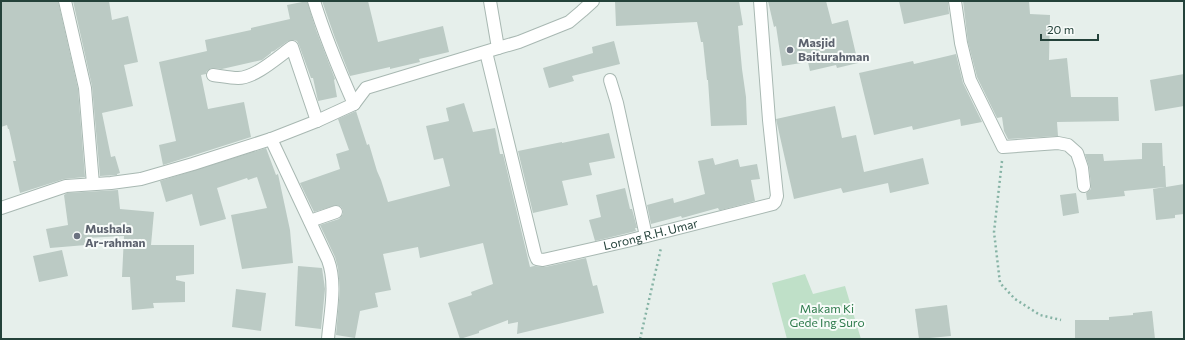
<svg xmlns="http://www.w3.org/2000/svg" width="1185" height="340" font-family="Commissioner,sans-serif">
<rect width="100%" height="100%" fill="#e6efeb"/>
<polygon fill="#bfe0c8" points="805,274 813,294 845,286 861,339 787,339 772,283"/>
<g fill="#bbcac4">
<polygon points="8,1 58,1 78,89 85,177 64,179 20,193 13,161 16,161 9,129 8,129 7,125 1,127 1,2"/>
<polygon points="73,1 109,1 112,20 128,16 138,62 124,65 133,106 102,113 111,157 115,156 120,173 117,174 117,175 100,176 92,86"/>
<polygon points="307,1 316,30 335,79 334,80 337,97 318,101 313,78 311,78 299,45 297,41 294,40 288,41 274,51 271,52 271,53 262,60 222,69 211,68 206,72 206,74 201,75 208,109 244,102 251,137 163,165 159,145 176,141 159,62 207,51 205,40 251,30 251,28 290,19 287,5"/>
<polygon points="322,1 368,1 378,42 443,26 449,52 419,59 420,62 390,69 390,67 350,76 335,38"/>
<polygon points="615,1 739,1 743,25 738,26 742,69 746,97 747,125 711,126 708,80 707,80 703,42 701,42 697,22 616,26"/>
<polygon points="768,1 826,1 832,24 848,20 858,63 837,68 836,65 810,71 808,62 782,66 776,26 774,27"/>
<polygon points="899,1 948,1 949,14 904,24"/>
<polygon points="963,1 1029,1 1030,14 1050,15 1049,60 1067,58 1071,97 1118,97 1119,121 1057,122 1058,136 1008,139 1004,131 1002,117 997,118 977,77 968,42"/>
<polygon points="614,41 620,64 572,76 574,81 549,88 543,68 593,53 592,47"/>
<polygon points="956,54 963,83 982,122 961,126 960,119 913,130 912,126 874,135 859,73 913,61 914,64"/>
<polygon points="1184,74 1184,106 1155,111 1150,80"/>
<polygon points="464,103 473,132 495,128 500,154 503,154 530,267 534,266 545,267 586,258 593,286 597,285 604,313 517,334 518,322 508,324 508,320 479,331 479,333 460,339 448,303 472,295 471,292 493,284 483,243 420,258 418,247 383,254 391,290 375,293 378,307 360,311 355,338 336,335 340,289 338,268 335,257 320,225 339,219 343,214 343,210 341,207 337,205 314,212 300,183 340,169 336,154 349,150 338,119 356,111 367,145 369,144 377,171 381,180 388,202 450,186 443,158 434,160 426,126 449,121 446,108"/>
<polygon points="835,106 842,138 856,135 864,172 923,158 929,184 890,193 888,183 843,193 841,188 794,199 776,119"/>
<polygon points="609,133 615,158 589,163 592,175 562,181 568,205 533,213 518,151 562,142 562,143"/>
<polygon points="1142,143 1162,143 1163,166 1165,166 1166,187 1184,184 1184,214 1175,215 1175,218 1156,220 1153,189 1165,187 1124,191 1125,196 1087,200 1086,193 1091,189 1091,185 1089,167 1085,154 1103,154 1104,161 1142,159"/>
<polygon points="266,148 276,175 278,174 290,230 293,263 242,269 231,215 267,208 257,177 248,180 247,178 217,188 226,219 200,226 192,194 166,202 160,181"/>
<polygon points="713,158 715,165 738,159 740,167 757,164 760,179 751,180 755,201 721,210 719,210 718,208 682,218 681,216 651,224 647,205 673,198 674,203 705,194 698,161"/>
<polygon points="625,188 630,209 632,209 637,228 635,228 636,231 595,241 589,220 601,217 596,195"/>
<polygon points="118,190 120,209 154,212 151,245 194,245 194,274 176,276 176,280 185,282 185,302 153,303 154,308 132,310 130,277 122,277 124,236 85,238 86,245 50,248 46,229 68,225 64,195 67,193"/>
<polygon points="1076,193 1079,213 1063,216 1060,195"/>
<polygon points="62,250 68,276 39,282 33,256"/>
<polygon points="298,266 322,268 325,289 321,329 295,326"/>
<polygon points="236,289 266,293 261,331 232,327"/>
<polygon points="947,305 951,336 919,339 915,309"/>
<polygon points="1152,311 1155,339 1075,339 1075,320 1109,320 1109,317 1133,315 1133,313"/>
</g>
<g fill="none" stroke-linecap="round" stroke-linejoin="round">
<defs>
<g id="minor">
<polyline points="65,1 85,88 93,184"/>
<path d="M 314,1 C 325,37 339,70 354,104"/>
<polyline points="955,1 961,43 970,80 1003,147 1058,143 1068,145 1077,153 1082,168 1084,186"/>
<polyline points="498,48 519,42 569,22 582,11 593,1"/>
<path id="s1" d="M 486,52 L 535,254 L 537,259 L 543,260 L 627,241 L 773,204 L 775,202 L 777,196 L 769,120 L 760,1"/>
<path d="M 213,75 C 221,76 230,78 238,78 C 255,78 278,57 292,47 L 317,121"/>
<polyline points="610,80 617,103 646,236"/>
<path d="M 271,139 L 328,260 C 337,284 330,314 328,339"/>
<polyline points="1,208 66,186 111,183 141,179 193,164 271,139 317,121 354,104 366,88 498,48 490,1"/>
<polyline points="310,221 336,212"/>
</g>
</defs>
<use href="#minor" stroke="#a8b8b2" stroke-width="14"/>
<g stroke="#86b3a5" stroke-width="2.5" stroke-dasharray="2 3" stroke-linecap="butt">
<polyline points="1002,161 994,232 1000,283 1015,299 1040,315 1061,320"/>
<polyline points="640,339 661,248"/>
</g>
<use href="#minor" stroke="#fff" stroke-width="12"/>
</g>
<g fill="#6b7280" stroke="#f7fbf9" stroke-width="1.5">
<circle cx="790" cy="50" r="4"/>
<circle cx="77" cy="236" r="4"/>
</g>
<g text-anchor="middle" stroke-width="4" stroke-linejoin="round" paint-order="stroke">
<g font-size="12" font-weight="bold" fill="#5b616d" stroke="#f7fbf9" text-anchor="start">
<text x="798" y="47">Masjid<tspan x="798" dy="14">Baiturahman</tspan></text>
<text x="85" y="233">Mushala<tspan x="85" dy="14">Ar-rahman</tspan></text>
</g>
<g font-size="12" fill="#24423a" stroke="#f7fbf9">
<text dy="4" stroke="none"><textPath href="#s1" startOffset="330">Lorong R.H. Umar</textPath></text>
</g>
<g font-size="12" fill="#2d7a4b" stroke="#f7fbf9">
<text x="827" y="313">Makam Ki<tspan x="827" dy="14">Gede Ing Suro</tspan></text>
</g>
</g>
<rect width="1185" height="340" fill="none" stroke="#24423a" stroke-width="4"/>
<path d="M1041 34v6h57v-6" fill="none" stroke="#24423a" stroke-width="2"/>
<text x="1047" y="34" font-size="12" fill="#24423a" stroke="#f7fbf9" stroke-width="3" paint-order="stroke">20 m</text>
</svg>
